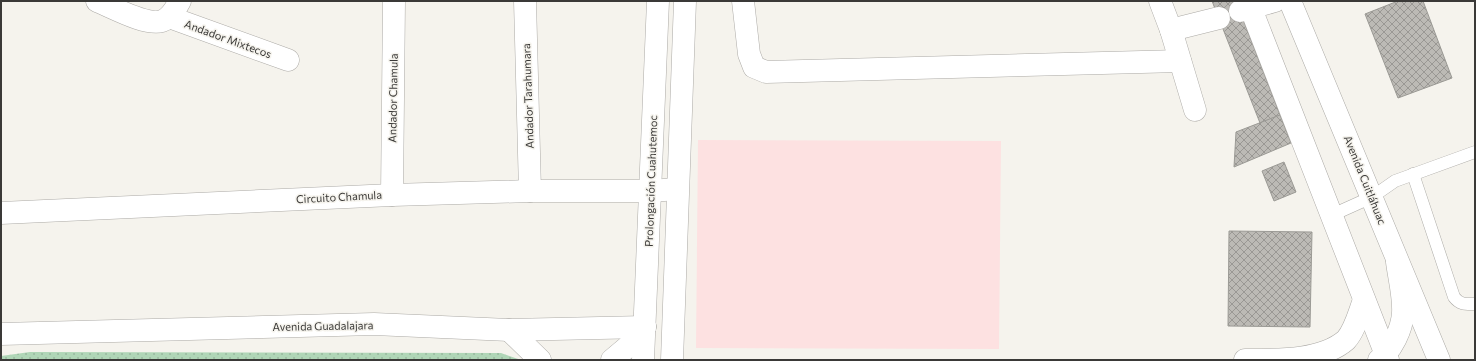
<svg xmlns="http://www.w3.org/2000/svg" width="1476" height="361" font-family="Commissioner,sans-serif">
<defs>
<pattern id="green-dots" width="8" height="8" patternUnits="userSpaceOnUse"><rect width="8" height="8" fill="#b0d6b7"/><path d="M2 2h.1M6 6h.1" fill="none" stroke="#98b89e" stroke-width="1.8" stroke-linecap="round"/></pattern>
<pattern id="building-cross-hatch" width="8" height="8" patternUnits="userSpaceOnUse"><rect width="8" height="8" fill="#bcbab5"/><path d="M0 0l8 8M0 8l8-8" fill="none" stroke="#9a9894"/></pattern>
</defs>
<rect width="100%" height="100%" fill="#f5f3ed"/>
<polygon fill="#fde1e1" points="698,140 1001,141 999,349 696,348"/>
<polygon fill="url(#green-dots)" points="30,352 501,353 518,359 1,360 1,356"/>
<g fill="url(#building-cross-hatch)" stroke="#9b9a95">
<polygon points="1212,1 1236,1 1280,115 1260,123"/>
<polygon points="1398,1 1423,1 1452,78 1398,98 1365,14"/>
<polygon points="1280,115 1291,143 1234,167 1236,132"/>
<polygon points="1284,162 1296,192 1274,201 1262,171"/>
<polygon points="1229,231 1312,232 1310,327 1228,326"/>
</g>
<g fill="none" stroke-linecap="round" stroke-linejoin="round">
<defs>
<g id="lane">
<path d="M 1413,174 L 1454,297 C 1460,305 1466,304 1475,304"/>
<polyline points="1332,215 1372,197 1395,181 1475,152"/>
</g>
<g id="street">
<path d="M 97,1 C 112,7 146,26 162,21 C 171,18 175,9 180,1"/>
<polyline points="525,1 530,191"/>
<polyline points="743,1 749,54 754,67 766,72 1180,61"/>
<polyline points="1160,1 1171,30 1195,110"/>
<polyline points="1240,11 1275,1"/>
<polyline points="169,17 288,60"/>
<polyline points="1171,30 1219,18"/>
<polyline points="392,195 394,1"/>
<polyline points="1,213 392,195 530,191 651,191 677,189"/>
<polyline points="509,330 540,360"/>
<polyline points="1,334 374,324 509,330 645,327"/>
</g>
<g id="secondary">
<polyline points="1248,1 1388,360"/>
<polyline points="1290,1 1439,360"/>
<polyline points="612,360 631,344 645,327"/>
<polyline points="643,360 658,1"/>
<polyline points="672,360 685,1"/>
</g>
<g id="primary">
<path d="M 1245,360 C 1278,360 1322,361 1346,340 C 1355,330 1359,313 1364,300"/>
<path d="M 1379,360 C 1392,350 1402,329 1403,313 C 1404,297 1399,278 1397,262"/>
</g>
</defs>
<use href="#lane" stroke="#acaaa6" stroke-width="13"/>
<use href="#street" stroke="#acaaa6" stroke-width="23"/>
<use href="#secondary" stroke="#acaaa6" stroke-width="23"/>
<use href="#primary" stroke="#acaaa6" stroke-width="23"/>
<use href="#lane" stroke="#fff" stroke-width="12"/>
<use href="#street" stroke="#fff" stroke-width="22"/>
<use href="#secondary" stroke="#fff" stroke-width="22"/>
<use href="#primary" stroke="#fff" stroke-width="22"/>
</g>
<g text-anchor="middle" stroke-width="3" stroke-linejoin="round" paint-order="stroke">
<g font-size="11" fill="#3a3937" stroke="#f5f3ed">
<text transform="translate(228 39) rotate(20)" y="4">Andador Mixtecos</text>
<text transform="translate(528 96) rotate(-92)" y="4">Andador Tarahumara</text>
<text transform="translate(393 98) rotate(-89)" y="4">Andador Chamula</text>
<text transform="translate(1365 180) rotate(68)" y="4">Avenida Cuitláhuac</text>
<text transform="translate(651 181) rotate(-88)" y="4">Prolongación Cuahutemoc</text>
<text transform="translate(339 197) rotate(-3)" y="4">Circuito Chamula</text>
<text transform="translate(323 326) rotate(-1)" y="4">Avenida Guadalajara</text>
</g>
</g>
<rect width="1476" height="361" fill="none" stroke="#3a3937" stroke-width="4"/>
</svg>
